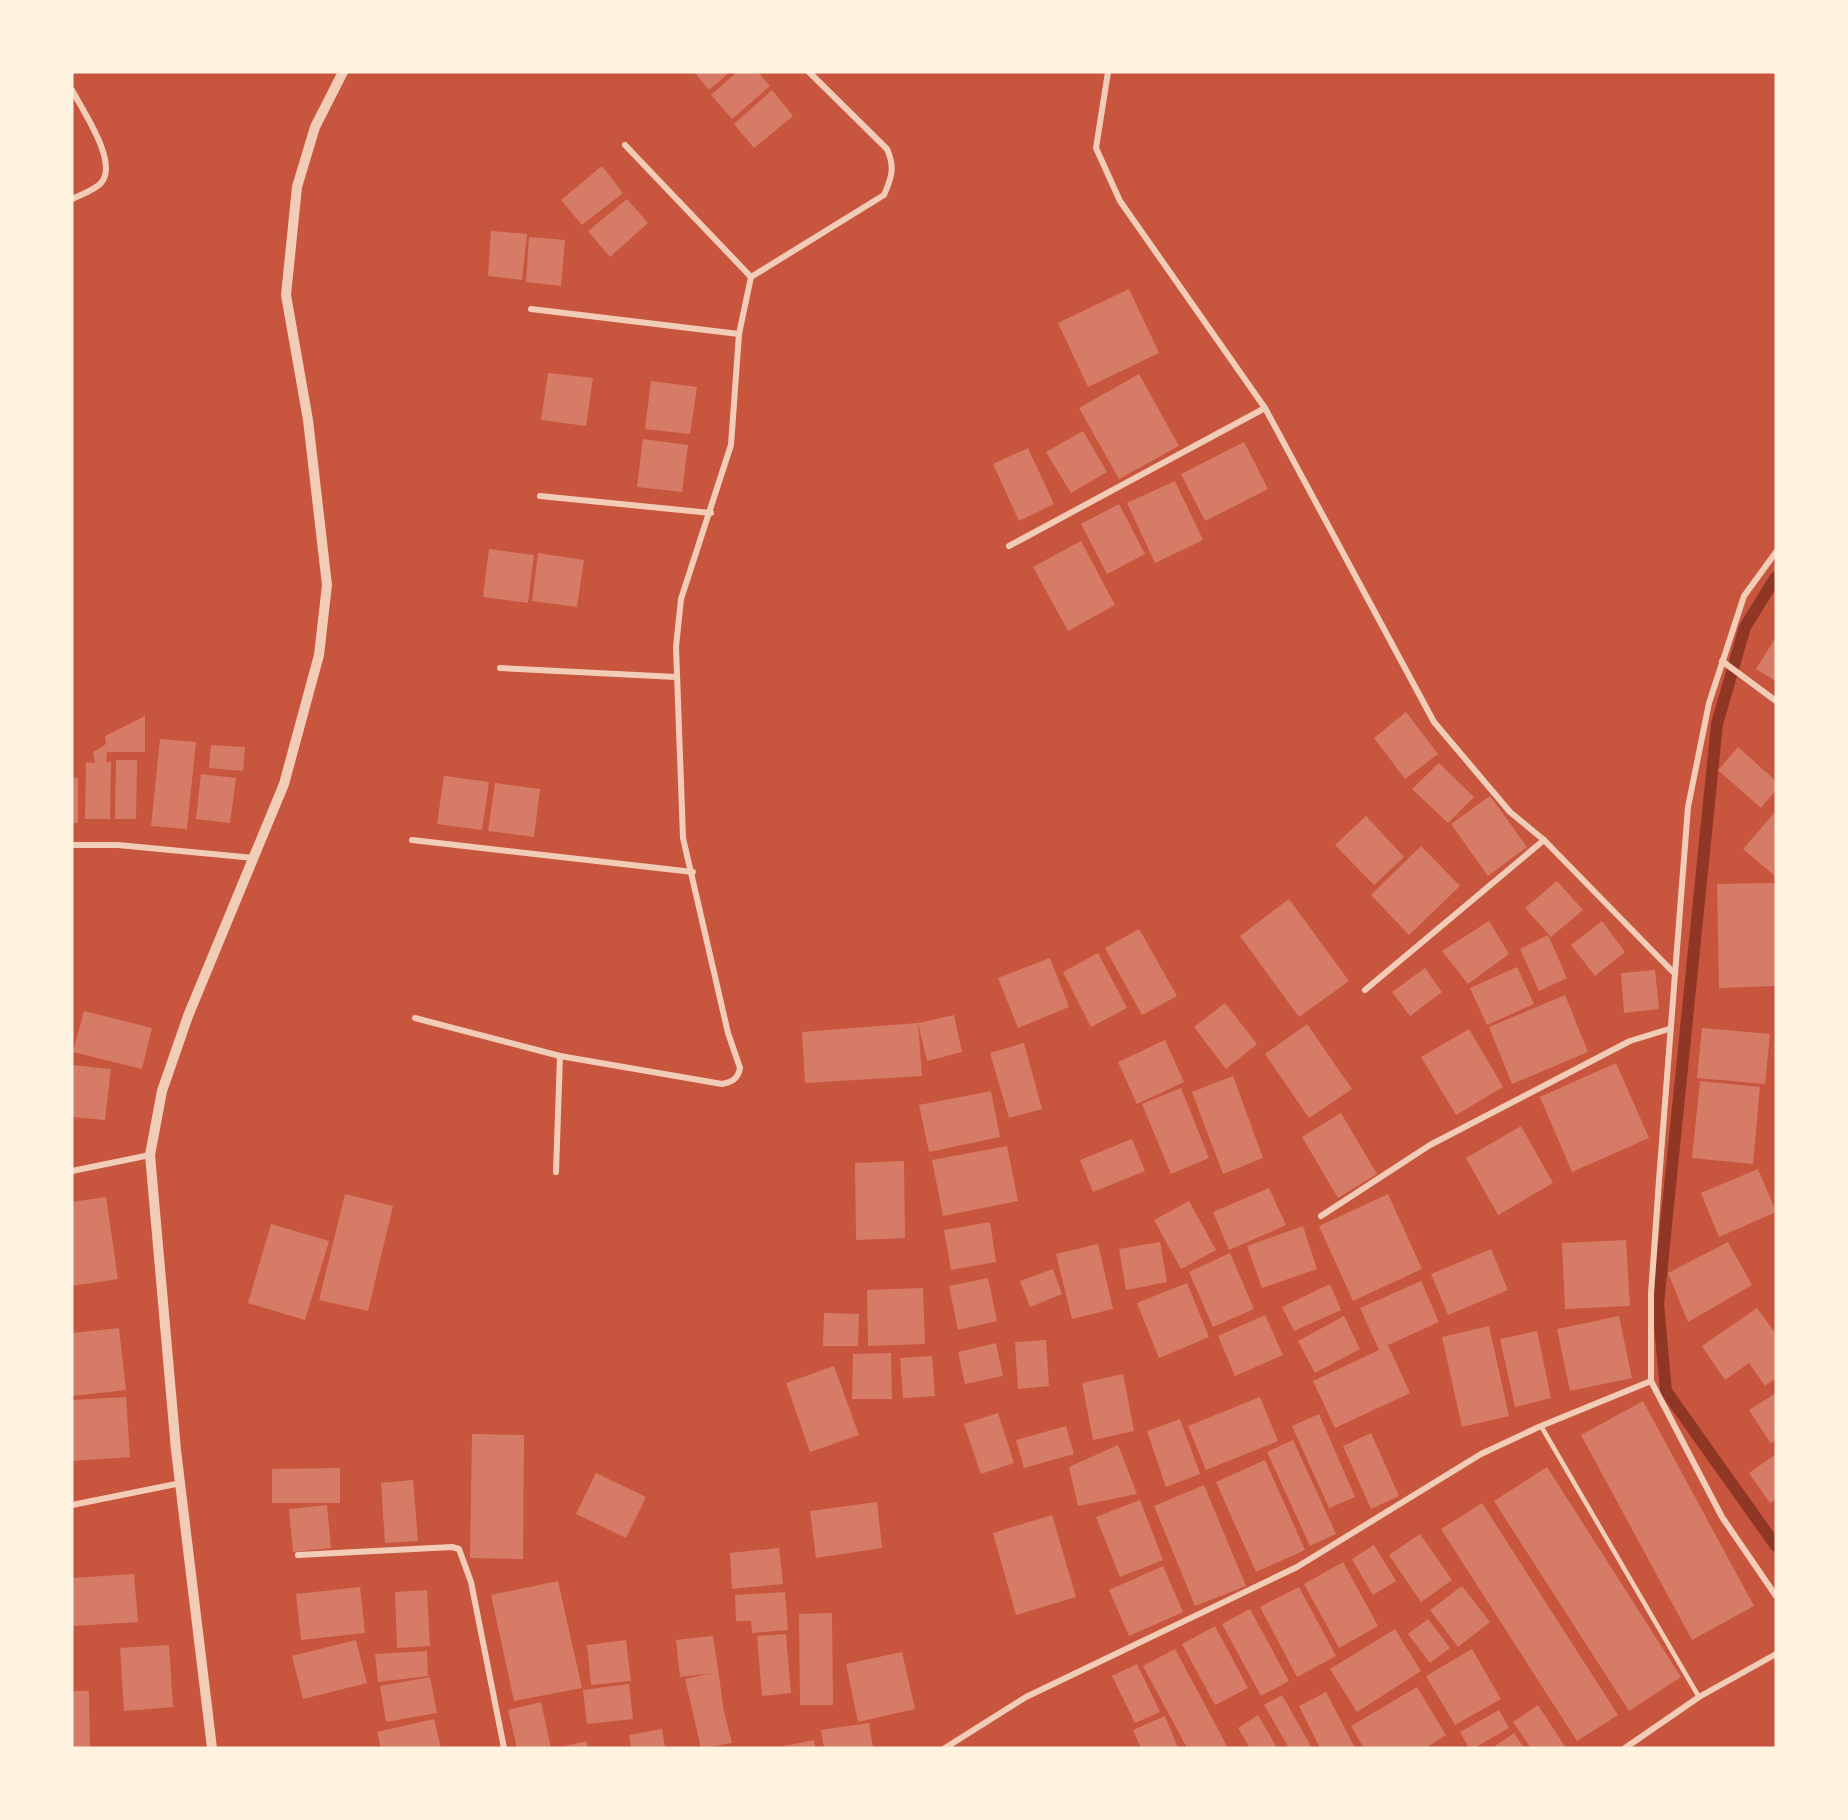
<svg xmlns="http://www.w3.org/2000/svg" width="1848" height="1820" font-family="Barlow,sans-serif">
<rect width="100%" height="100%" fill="#c8553d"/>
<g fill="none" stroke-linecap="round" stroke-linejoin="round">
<polyline stroke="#8f3625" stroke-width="12" points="1776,577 1745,627 1717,724 1658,1304 1666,1391 1776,1546"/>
</g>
<g fill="#d67c66">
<polygon points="694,72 730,72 709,90"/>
<polygon points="737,72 758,72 770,86 732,119 711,95"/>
<polygon points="772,90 793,116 754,148 734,124"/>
<polygon points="602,166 623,193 582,225 561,200"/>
<polygon points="627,199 648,223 610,257 588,231"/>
<polygon points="491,231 527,234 522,280 488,276"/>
<polygon points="529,237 565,240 561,286 526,282"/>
<polygon points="1129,289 1159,353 1088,387 1058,323"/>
<polygon points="548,373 593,378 586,426 541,420"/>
<polygon points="1139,374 1179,446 1119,479 1079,408"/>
<polygon points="651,381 697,387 690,434 645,429"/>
<polygon points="1083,431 1107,472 1071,493 1046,452"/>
<polygon points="643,439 688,445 682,492 637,487"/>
<polygon points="1244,442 1268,489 1205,521 1181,474"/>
<polygon points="1028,448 1054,504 1019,521 993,464"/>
<polygon points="1175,481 1203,540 1155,563 1127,503"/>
<polygon points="1119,504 1145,554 1107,574 1081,524"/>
<polygon points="1081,541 1115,605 1068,631 1033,567"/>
<polygon points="489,549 534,555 528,603 483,597"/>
<polygon points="538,553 584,560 577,607 532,601"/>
<polygon points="1776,637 1776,681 1756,669"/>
<polygon points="1406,712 1438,754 1405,779 1374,738"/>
<polygon points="145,716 145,752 107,752 106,762 111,762 110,819 85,819 86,762 95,763 93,752 106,744 105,736"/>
<polygon points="160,739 196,742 187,829 151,826"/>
<polygon points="211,745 245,747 243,771 209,768"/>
<polygon points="1738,747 1776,781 1776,790 1761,808 1718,770"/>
<polygon points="116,760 137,760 136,819 115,819"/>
<polygon points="1439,763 1474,797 1448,823 1412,789"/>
<polygon points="201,774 236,778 230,823 196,819"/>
<polygon points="444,776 489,782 482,830 437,824"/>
<rect x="72" y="778" width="6" height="45"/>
<polygon points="495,783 540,789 534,837 488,831"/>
<polygon points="1490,796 1527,847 1488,876 1451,824"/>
<polygon points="1776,811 1776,875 1775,876 1743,849"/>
<polygon points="1366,816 1404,857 1374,885 1335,845"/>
<polygon points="1421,846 1460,886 1409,935 1371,895"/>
<polygon points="1557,881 1583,910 1551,937 1525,908"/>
<polygon points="1776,883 1776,986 1719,988 1717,884"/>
<polygon points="1289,899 1349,981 1299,1017 1240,936"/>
<polygon points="1489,921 1509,954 1468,984 1442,951"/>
<polygon points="1602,921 1625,952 1595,976 1571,945"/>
<polygon points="1139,929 1177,996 1142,1015 1105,948"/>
<polygon points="1548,935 1567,978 1539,991 1520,949"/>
<polygon points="1098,953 1127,1008 1091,1027 1063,972"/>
<polygon points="1050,958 1069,1007 1018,1028 998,978"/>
<polygon points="1517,967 1534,1004 1487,1025 1470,988"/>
<polygon points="1425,968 1442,992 1410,1016 1392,992"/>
<polygon points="1655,970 1659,1009 1624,1013 1621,973"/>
<polygon points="1565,995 1588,1052 1512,1084 1489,1027"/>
<polygon points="1225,1003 1257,1044 1226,1069 1194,1027"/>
<polygon points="84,1011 152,1028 142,1069 73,1052"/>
<polygon points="954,1015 962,1052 927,1061 918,1023"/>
<polygon points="918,1023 922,1076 805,1083 802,1032"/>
<polygon points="1307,1024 1352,1089 1309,1118 1265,1054"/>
<polygon points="1702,1028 1770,1034 1765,1084 1697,1078"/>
<polygon points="1469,1029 1503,1087 1456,1115 1421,1057"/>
<polygon points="1165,1040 1184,1082 1137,1104 1118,1062"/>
<polygon points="1024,1043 1042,1109 1009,1118 990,1053"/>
<polygon points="1616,1063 1649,1138 1572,1172 1540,1097"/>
<polygon points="72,1065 111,1069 105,1120 72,1117"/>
<polygon points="1233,1076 1263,1158 1223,1174 1192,1092"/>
<polygon points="1700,1081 1760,1087 1753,1164 1692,1158"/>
<polygon points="1181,1088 1209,1158 1171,1174 1142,1104"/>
<polygon points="991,1091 1000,1137 929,1152 919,1105"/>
<polygon points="1341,1113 1377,1174 1338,1198 1302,1137"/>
<polygon points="1521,1126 1553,1183 1498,1215 1466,1158"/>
<polygon points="1132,1139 1145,1171 1093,1192 1080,1160"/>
<polygon points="1007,1146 1018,1201 943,1216 932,1160"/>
<polygon points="904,1161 905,1238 856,1240 855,1163"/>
<polygon points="1758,1169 1776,1212 1719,1237 1701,1193"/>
<polygon points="1269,1188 1286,1225 1229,1250 1213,1212"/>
<polygon points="345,1194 393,1206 368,1311 319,1300"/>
<polygon points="1388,1194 1422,1269 1353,1301 1319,1226"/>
<polygon points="106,1197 118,1279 72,1286 72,1202"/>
<polygon points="1189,1201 1216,1250 1181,1269 1154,1220"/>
<polygon points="990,1222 996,1262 951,1270 944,1230"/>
<polygon points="271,1224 329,1241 305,1320 248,1303"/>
<polygon points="1303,1226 1317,1269 1262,1288 1247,1246"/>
<polygon points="1626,1240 1630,1306 1565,1309 1562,1243"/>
<polygon points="1160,1242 1167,1282 1126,1290 1119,1249"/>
<polygon points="1728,1242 1752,1285 1688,1322 1668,1273"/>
<polygon points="1098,1244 1113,1309 1072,1319 1056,1254"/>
<polygon points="1491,1249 1508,1290 1448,1315 1431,1274"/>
<polygon points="1230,1253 1254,1309 1213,1327 1189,1272"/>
<polygon points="1053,1269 1062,1294 1030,1307 1020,1281"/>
<polygon points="988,1278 997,1321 958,1330 949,1286"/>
<polygon points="1421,1281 1439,1322 1388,1345 1410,1393 1335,1428 1313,1381 1379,1350 1360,1308"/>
<polygon points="1187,1283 1209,1337 1159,1358 1137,1303"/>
<polygon points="1330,1284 1341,1310 1294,1331 1282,1307"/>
<polygon points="923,1288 925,1344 868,1346 867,1290"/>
<polygon points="1757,1308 1776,1334 1776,1378 1765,1386 1749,1363 1725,1380 1702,1346"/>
<polygon points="824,1313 859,1314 858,1346 823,1346"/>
<polygon points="1265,1315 1283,1355 1235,1376 1218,1336"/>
<polygon points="1344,1316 1360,1349 1315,1373 1298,1341"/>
<polygon points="1619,1316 1632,1378 1570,1391 1557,1329"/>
<polygon points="1489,1326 1509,1416 1462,1427 1442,1337"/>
<polygon points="119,1328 126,1390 72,1396 72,1333"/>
<polygon points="1537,1331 1551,1398 1515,1407 1500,1339"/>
<polygon points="1046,1340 1049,1386 1018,1389 1015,1342"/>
<polygon points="996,1343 1003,1376 965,1384 958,1352"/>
<polygon points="891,1353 892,1399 852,1399 853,1354"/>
<polygon points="932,1356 935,1396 903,1398 900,1358"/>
<polygon points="834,1366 859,1435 810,1452 786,1383"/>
<polygon points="1123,1374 1134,1431 1093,1440 1082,1383"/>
<polygon points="1776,1393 1776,1440 1771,1444 1749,1410"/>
<polygon points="126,1397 130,1457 72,1461 72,1400"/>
<polygon points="1260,1397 1278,1441 1206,1470 1188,1426"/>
<polygon points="1643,1401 1754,1606 1692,1640 1581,1435"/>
<polygon points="998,1413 1014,1463 981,1474 964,1424"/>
<polygon points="1319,1414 1355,1497 1329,1508 1292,1426"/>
<polygon points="1180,1419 1200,1474 1166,1487 1147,1431"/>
<polygon points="1066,1426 1074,1454 1024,1468 1016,1440"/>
<polygon points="1371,1433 1399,1496 1371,1509 1343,1446"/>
<polygon points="472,1434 524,1435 523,1559 470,1558"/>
<polygon points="1293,1440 1336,1534 1310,1546 1267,1452"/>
<polygon points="1118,1445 1137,1494 1078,1506 1069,1467"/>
<polygon points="1776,1454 1776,1499 1770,1503 1749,1473"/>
<polygon points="1265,1460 1305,1550 1256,1572 1216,1482"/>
<polygon points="1547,1467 1681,1677 1629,1711 1494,1501"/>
<polygon points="340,1468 340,1503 272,1503 272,1469"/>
<polygon points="596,1473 646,1497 626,1538 576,1514"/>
<polygon points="413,1480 418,1541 385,1543 381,1483"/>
<polygon points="1204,1485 1246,1586 1195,1606 1154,1506"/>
<polygon points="1140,1500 1163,1560 1120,1577 1096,1517"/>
<polygon points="877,1502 882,1548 816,1558 810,1511"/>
<polygon points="1482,1503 1618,1715 1577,1741 1441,1529"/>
<polygon points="327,1505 331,1548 293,1552 289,1509"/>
<polygon points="1052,1515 1076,1597 1016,1615 993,1533"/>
<polygon points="1420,1534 1452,1580 1421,1602 1389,1555"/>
<polygon points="1374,1545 1396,1581 1373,1595 1352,1559"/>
<polygon points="779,1548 783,1584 732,1589 730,1553"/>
<polygon points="1343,1562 1378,1626 1339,1648 1304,1584"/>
<polygon points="1163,1566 1183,1612 1129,1636 1109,1590"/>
<polygon points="134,1574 138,1622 73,1626 72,1578"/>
<polygon points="558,1581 582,1688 514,1701 491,1595"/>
<polygon points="1462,1586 1490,1622 1458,1647 1430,1610"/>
<polygon points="360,1587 365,1633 301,1640 296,1594"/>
<polygon points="1299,1587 1336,1656 1297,1677 1260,1607"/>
<polygon points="427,1590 430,1646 397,1648 395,1592"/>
<polygon points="785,1592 788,1630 752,1633 751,1621 736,1621 735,1595"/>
<polygon points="1250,1609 1289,1681 1261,1696 1222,1624"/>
<polygon points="832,1613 833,1705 800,1705 799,1614"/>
<polygon points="1428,1619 1450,1648 1430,1663 1408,1634"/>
<polygon points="1215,1626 1248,1688 1215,1705 1182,1644"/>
<polygon points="1395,1629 1421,1671 1357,1712 1330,1669"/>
<polygon points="786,1634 791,1693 762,1696 757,1636"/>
<polygon points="713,1636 724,1711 732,1743 701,1748 685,1679 712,1673 680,1677 676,1640"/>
<polygon points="356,1640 367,1683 303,1699 292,1656"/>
<polygon points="626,1640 631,1681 591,1685 587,1645"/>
<polygon points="169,1645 173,1707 124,1711 120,1648"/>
<polygon points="1175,1649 1228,1748 1187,1748 1143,1666"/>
<polygon points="1472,1649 1501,1699 1455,1725 1426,1676"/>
<polygon points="427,1651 428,1676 378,1682 375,1654"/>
<polygon points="902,1652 915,1709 858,1722 846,1664"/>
<polygon points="1137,1664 1160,1712 1135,1723 1112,1676"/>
<polygon points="430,1677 437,1713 386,1722 380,1686"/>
<polygon points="629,1684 633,1719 587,1724 583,1690"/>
<polygon points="1417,1687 1446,1735 1426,1748 1364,1748 1351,1726"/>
<polygon points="72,1691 89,1691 90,1748 72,1748"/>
<polygon points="1326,1692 1355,1748 1320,1748 1299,1706"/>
<polygon points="1282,1695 1312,1748 1289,1748 1264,1705"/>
<polygon points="541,1702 551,1748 517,1748 508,1710"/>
<polygon points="1538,1705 1566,1748 1531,1748 1513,1722"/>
<polygon points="1499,1710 1509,1728 1474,1748 1469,1748 1460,1732"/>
<polygon points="1258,1715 1277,1748 1250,1748 1238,1728"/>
<polygon points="1165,1716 1178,1748 1141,1748 1133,1730"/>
<polygon points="434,1719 441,1748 381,1748 377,1732"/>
<polygon points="869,1723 873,1748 824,1748 821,1730"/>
<polygon points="662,1729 665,1748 631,1748 629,1735"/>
<polygon points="1514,1733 1524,1748 1492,1748"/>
<polygon points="814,1740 815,1748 786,1748 785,1746"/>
<polygon points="586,1741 588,1748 563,1748 562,1747"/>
</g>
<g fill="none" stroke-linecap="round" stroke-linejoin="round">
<polyline stroke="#f1ccb7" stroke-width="4.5" points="1541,1426 1699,1697"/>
<g stroke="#f1ccb7" stroke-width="6">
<polyline points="1108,72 1096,148 1120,201 1265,408 1434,722 1510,812 1544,840 1673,972"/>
<path d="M 72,90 C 83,111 119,163 101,183 C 95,190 80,195 72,199"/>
<polyline points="625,145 751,277"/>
<polyline points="531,309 739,334"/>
<polyline points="540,496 711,513"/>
<polyline points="1009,546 1265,408"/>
<polyline points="1776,552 1744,596 1709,703 1688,807 1659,1180 1651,1294 1651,1381 1722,1517 1776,1596"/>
<polyline points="1722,661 1776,701"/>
<polyline points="500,668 676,677"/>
<polyline points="412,840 693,872"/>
<polyline points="72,845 118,845 254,858"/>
<polyline points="1365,990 1544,840"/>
<path d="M 415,1018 L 560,1056 L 722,1084 C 732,1082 738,1079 740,1068 L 728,1033 L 683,838 L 676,647 L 681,599 L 731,445 L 739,334 L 751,277 L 884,195 C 892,177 895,167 887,149 L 809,72"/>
<polyline points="72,1171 150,1155"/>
<polyline points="556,1172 560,1056"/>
<polyline points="1321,1216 1430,1145 1630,1041 1669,1029"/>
<polyline points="72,1505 181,1483"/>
<polyline points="298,1555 452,1547 459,1549 471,1582 504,1748"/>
<polyline points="945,1748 1026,1697 1297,1567 1481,1454 1541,1426 1651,1381"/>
<polyline points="1625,1748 1699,1697 1776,1654"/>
</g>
<polyline stroke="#f1ccb7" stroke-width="10" points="212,1748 176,1450 150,1155 162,1091 188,1016 284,784 319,655 327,585 308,420 286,295 297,187 315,127 343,72"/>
</g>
<rect width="1848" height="1820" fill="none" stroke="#fff3e0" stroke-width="147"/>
</svg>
